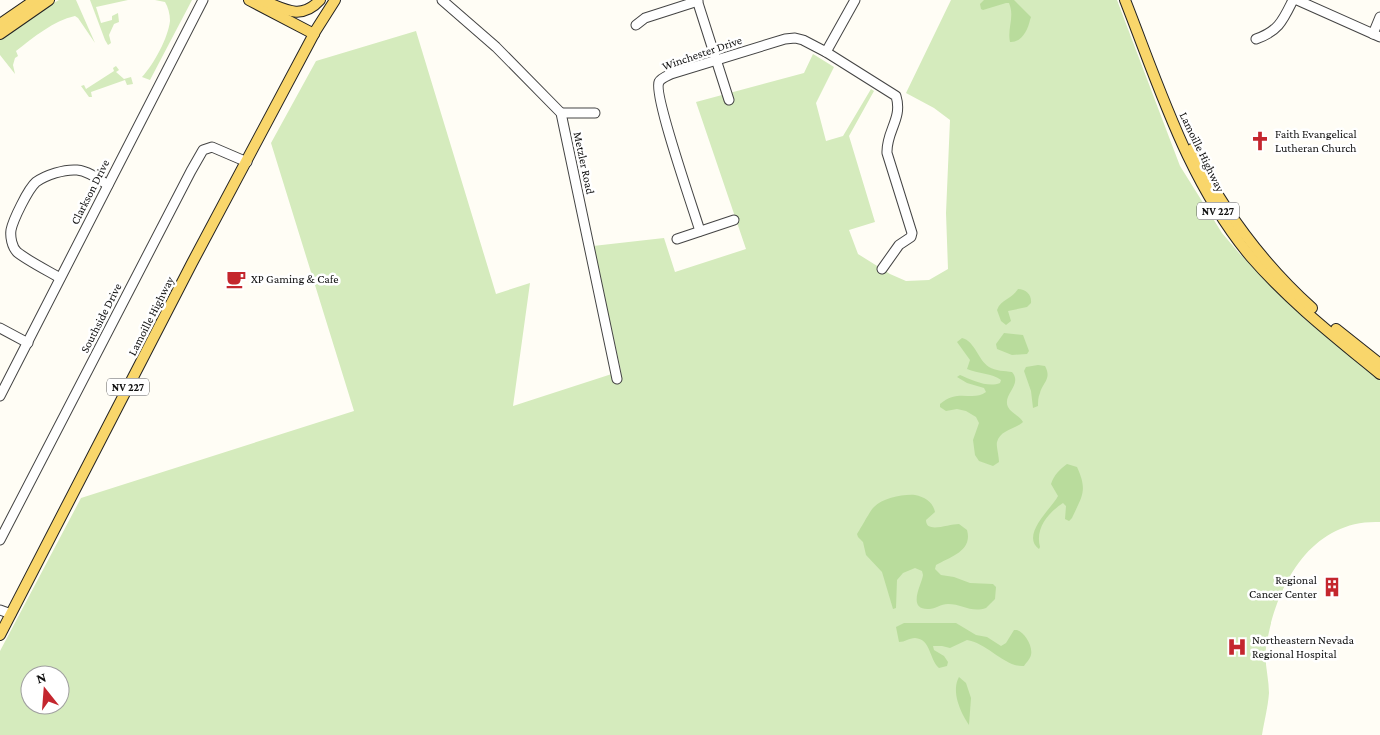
<svg xmlns="http://www.w3.org/2000/svg" width="1380" height="735" font-family="'Crimson Pro',serif">
<rect width="100%" height="100%" fill="#fffdf5"/>
<g fill="#d5ebbd" fill-rule="evenodd">
<path d="M 59,0 L 76,0 L 95,43 L 78,18 L 75,16 C 53,21 34,37 16,51 L 18,56 L 15,58 L 13,65 L 15,74 L 0,55 L 0,39 L 43,9 Z"/>
<polygon points="90,0 128,0 96,7 101,23 112,20 112,16 118,13 119,22 114,24 109,35 111,43 108,45 105,40"/>
<path d="M 155,0 L 192,0 L 150,80 L 142,77 C 154,64 168,38 170,21 C 170,14 168,7 165,2 Z"/>
<path d="M 951,0 L 1117,0 L 1180,166 L 1222,233 L 1239,253 L 1306,320 L 1380,380 L 1380,522 C 1310,519 1275,587 1266,648 C 1264,663 1269,678 1269,693 C 1268,707 1264,722 1262,735 L 0,735 L 0,651 L 81,498 L 354,411 L 271,143 L 316,61 L 416,31 L 496,294 L 530,283 L 513,406 L 621,371 L 593,246 L 664,238 L 675,272 L 746,249 L 696,102 L 804,73 L 813,54 L 834,67 L 816,103 L 826,141 L 843,136 L 871,89 L 874,91 L 849,136 L 875,222 L 849,230 L 858,254 L 890,274 L 906,281 L 929,280 L 948,269 L 946,213 L 950,120 L 934,108 L 906,93 ZM 30,675 L 60,675 L 60,705 L 30,705 Z"/>
<polygon points="116,66 119,70 116,72 124,79 131,77 133,84 127,85 125,80 91,92 92,97 89,97 81,86 84,85 86,89 114,71 113,68"/>
</g>
<g fill="#b9dc9c">
<path d="M 984,0 L 1014,0 L 1031,17 L 1030,20 C 1028,30 1021,43 1010,42 C 1007,28 1015,17 1009,3 L 1006,3 L 983,10 L 981,9 L 980,4 Z"/>
<path d="M 1018,289 C 1026,289 1032,295 1031,303 L 1027,307 L 1008,311 L 1011,321 L 1006,325 L 1001,321 L 997,310 C 1001,299 1012,299 1018,289 Z"/>
<polygon points="1004,333 1023,335 1029,351 1027,354 1012,355 997,349 996,344"/>
<path d="M 962,338 C 975,341 978,360 989,367 C 995,371 1005,371 1012,372 C 1023,385 1002,394 1008,407 C 1011,413 1020,416 1023,422 C 1016,429 1000,430 997,442 C 996,446 999,456 999,462 L 993,466 L 979,461 L 975,455 L 973,440 L 979,423 L 976,417 L 966,411 L 957,409 L 946,411 L 940,407 L 940,404 C 958,388 973,402 986,392 L 984,388 L 967,383 L 957,377 L 960,375 C 972,380 988,388 1000,383 L 1001,380 C 992,373 978,374 967,369 L 970,360 L 957,342 Z"/>
<path d="M 1038,365 L 1045,366 C 1052,379 1043,382 1040,393 C 1038,397 1038,402 1038,406 L 1033,408 L 1031,391 L 1024,371 L 1026,367 Z"/>
<path d="M 1067,464 L 1077,467 C 1088,491 1082,496 1072,518 L 1069,521 L 1065,519 L 1066,506 L 1063,503 C 1048,513 1035,528 1040,547 L 1039,549 C 1020,535 1052,508 1058,496 L 1051,484 C 1054,475 1060,469 1067,464 Z"/>
<path d="M 915,495 C 925,497 933,502 935,512 L 926,520 C 926,534 948,524 959,524 L 967,530 C 973,551 950,557 936,565 L 935,569 L 941,575 L 954,577 L 970,583 L 993,584 L 996,587 L 995,599 L 986,608 C 971,613 962,604 948,604 C 941,604 935,609 929,609 C 906,610 922,584 923,575 L 922,571 L 915,568 L 903,573 L 897,580 L 896,608 L 893,609 L 882,572 L 866,555 L 863,542 L 858,537 L 857,534 C 860,530 871,509 874,507 C 883,498 903,494 915,495 Z"/>
<path d="M 904,623 L 956,623 L 976,635 L 987,637 L 1001,646 L 1006,643 L 1014,630 L 1017,630 C 1025,633 1033,646 1031,655 C 1030,659 1026,663 1024,666 C 1006,668 987,643 967,640 L 950,648 L 942,646 L 933,646 L 934,650 L 944,656 L 948,662 L 947,666 L 939,668 C 929,659 931,639 915,638 C 909,638 905,642 899,642 L 896,627 Z"/>
<path d="M 959,677 L 966,683 L 971,698 L 969,725 C 960,712 951,691 959,677 Z"/>
</g>
<g fill="none" stroke-linecap="round" stroke-linejoin="round">
<defs>
<g id="minor">
<polyline points="442,0 496,47 561,113 617,379"/>
<polyline points="697,0 729,100"/>
<polyline points="1297,0 1380,37"/>
<polyline points="636,25 645,18 698,1"/>
<polyline points="1373,34 1380,17"/>
<path d="M 1256,39 C 1279,31 1283,20 1293,0"/>
<polyline points="826,52 855,0"/>
<polyline points="561,113 595,113"/>
<path d="M 700,231 C 694,211 653,94 659,82 C 661,78 667,76 671,74 L 785,39 L 795,38 L 803,40 L 826,52 L 896,96 C 903,119 886,131 887,153 L 912,233 L 911,237 L 899,245 L 882,269"/>
<polyline points="677,239 734,220"/>
<path d="M 60,278 C 50,272 25,259 17,252 C 12,247 10,237 11,230 C 13,220 28,189 36,182 C 46,175 64,169 77,170 C 88,171 99,179 108,185"/>
<polyline points="0,328 28,343"/>
<polyline points="0,396 203,0"/>
<polyline points="0,540 191,171 203,150 212,147 247,162"/>
<polyline points="0,610 11,614"/>
</g>
<g id="major">
<polyline points="249,0 314,34"/>
<path d="M 262,0 C 284,9 301,21 320,0"/>
<path d="M 1125,0 C 1160,89 1189,183 1251,257 C 1289,301 1335,337 1380,374"/>
<polyline points="0,24 35,0"/>
<polyline points="0,34 49,0"/>
<path d="M 1192,149 C 1223,210 1261,262 1312,308"/>
<polyline points="1336,329 1380,364"/>
<polyline points="0,635 192,263 316,30 335,0"/>
</g>
</defs>
<use href="#minor" stroke="#444" stroke-width="11"/>
<use href="#major" stroke="#222" stroke-width="12"/>
<use href="#minor" stroke="#fff" stroke-width="9"/>
<use href="#major" stroke="#f9d66b" stroke-width="10"/>
</g>
<defs>
<symbol id="church-bare" viewBox="-9 -9 18 18"><path d="M-1.2-6h2.4v3.5h3.3v2.4h-3.3V6h-2.4V-.1h-3.3v-2.4h3.3Z" fill="#c4262e" stroke="#fff" stroke-width="2.5" paint-order="stroke"/></symbol>
<symbol id="cafe-bare" viewBox="-9 -9 18 18"><path d="M-5.5-4.5H6V0H3Q3 3.5 0 3.5H-2.5Q-5.5 3.5-5.5 0ZM3-3.2v2h1.7v-2ZM-6 4.5H4V6H-6Z" fill="#c4262e" stroke="#fff" stroke-width="2.5" paint-order="stroke"/></symbol>
<symbol id="building-bare" viewBox="-9 -9 18 18"><path d="M-4-6H4V6H1V3H-1V6H-4ZM-2.5-4.3h1.7v1.8h-1.7ZM.8-4.3h1.7v1.8H.8ZM-2.5-1h1.7V.8h-1.7ZM.8-1h1.7V.8H.8Z" fill="#c4262e" stroke="#fff" stroke-width="2.5" paint-order="stroke"/></symbol>
<symbol id="hospital-bare" viewBox="-9 -9 18 18"><path d="M-5-5h3v3.5h4V-5h3V5h-3V1.5h-4V5h-3Z" fill="#c4262e" stroke="#fff" stroke-width="2.5" paint-order="stroke"/></symbol>
</defs>
<g fill-rule="evenodd">
<use href="#church-bare" x="1246" y="127" width="28" height="28"/>
<use href="#cafe-bare" x="222" y="265" width="28" height="28"/>
<use href="#building-bare" x="1318" y="573" width="28" height="28"/>
<use href="#hospital-bare" x="1223" y="633" width="28" height="28"/>
</g>
<g text-anchor="middle" stroke-width="5" stroke-linejoin="round" paint-order="stroke">
<g fill="#fff" stroke="#585858" stroke-width="1">
<rect x="1197" y="202.5" width="42" height="17" rx="4"/>
<rect x="107" y="378.5" width="42" height="17" rx="4"/>
</g>
<g font-size="11" font-weight="bold" fill="#111">
<text x="1218" y="215">NV 227</text>
<text x="128" y="391">NV 227</text>
</g>
<g font-size="12" fill="#111" stroke="#fff">
<text transform="translate(702 53) rotate(-19)" y="4">Winchester Drive</text>
<text transform="translate(1202 152) rotate(64)" y="4">Lamoille Highway</text>
<text transform="translate(584 163) rotate(78)" y="4">Metzler Road</text>
<text transform="translate(90 192) rotate(-63)" y="4">Clarkson Drive</text>
<text transform="translate(151 316) rotate(-63)" y="4">Lamoille Highway</text>
<text transform="translate(101 318) rotate(-63)" y="4">Southside Drive</text>
</g>
<g font-size="12" fill="#111" stroke="#fff" text-anchor="start">
<text x="1275" y="138">Faith Evangelical<tspan x="1275" dy="14">Lutheran Church</tspan></text>
<text x="251" y="283">XP Gaming &amp; Cafe</text>
<text x="1317" y="584" text-anchor="end">Regional<tspan x="1317" dy="14">Cancer Center</tspan></text>
<text x="1252" y="644">Northeastern Nevada<tspan x="1252" dy="14">Regional Hospital</tspan></text>
</g>
</g>
<g transform="translate(45 690) rotate(343)"><circle r="24" fill="#ffffff" stroke="#a0a0a0"/>
<path d="M0-4L9 19L0 12L-9 19Z" fill="#c4262e"/>
<text y="-8" font-size="14" font-weight="bold" text-anchor="middle" fill="#111111">N</text>
</g>
</svg>
